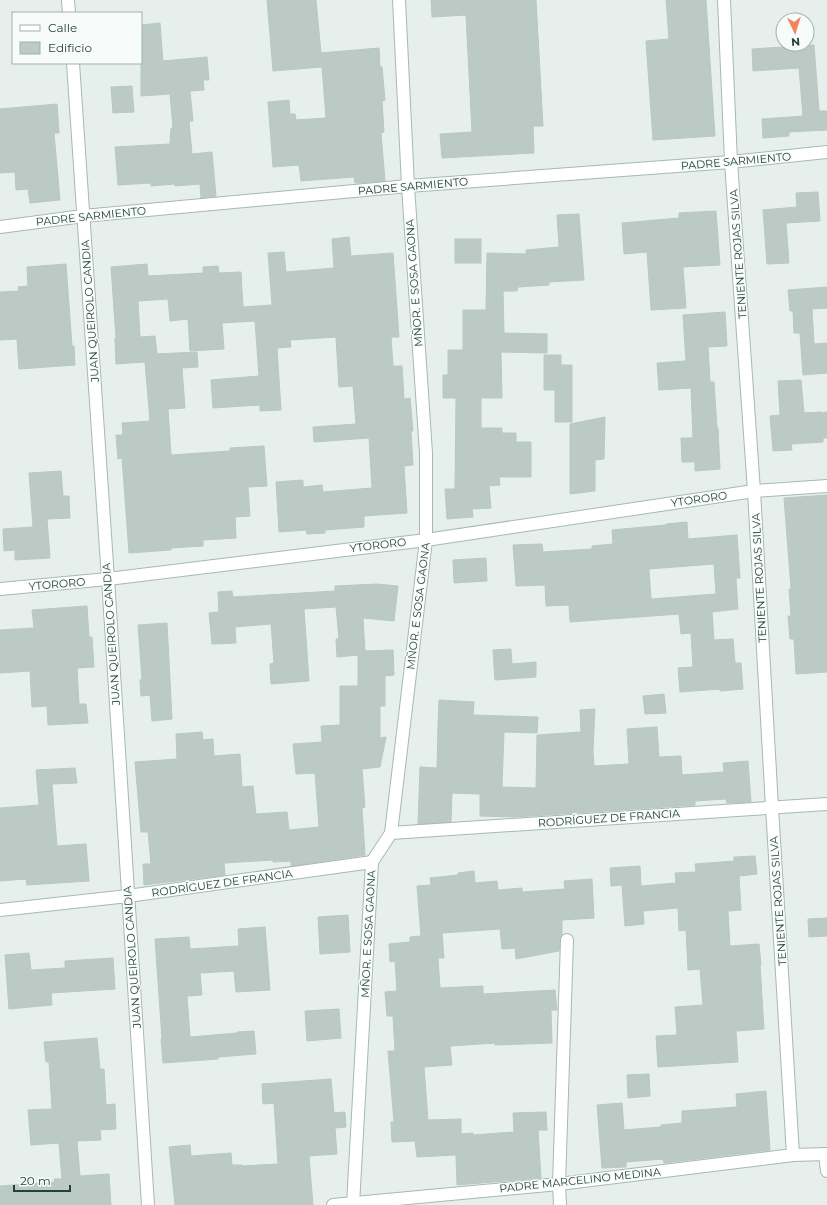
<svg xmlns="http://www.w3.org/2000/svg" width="827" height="1205" font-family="Montserrat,sans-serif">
<rect width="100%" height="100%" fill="#e6efeb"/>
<g fill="#bbcac4" stroke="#b8c9c2" fill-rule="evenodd">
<polygon points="267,0 316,0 321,53 379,48 380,67 382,67 385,100 382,101 384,132 381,133 385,181 355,183 354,177 301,181 299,165 273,167 268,102 289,100 290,114 295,114 296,120 326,118 322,67 273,71"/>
<polygon points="431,0 536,0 543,126 533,126 534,153 442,158 440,134 472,132 466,15 432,17"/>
<polygon points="666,0 706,0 715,136 653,140 646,41 669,39"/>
<polygon points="160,23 163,61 207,57 209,80 203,80 204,90 190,91 193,121 189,121 192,154 212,152 216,196 201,198 200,184 175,186 175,184 151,186 151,183 118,185 115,147 170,144 171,128 173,128 170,94 141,96 141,25"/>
<polygon points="814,45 819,111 827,111 827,130 789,132 789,136 763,138 762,119 803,116 799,68 753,71 752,49"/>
<polygon points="132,86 134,112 113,113 111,87"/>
<polygon points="57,104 59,133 54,133 60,200 30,203 28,189 16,190 15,172 0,173 0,109"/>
<polygon points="818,192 820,221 786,223 789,263 767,264 763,210 797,207 796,193"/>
<polygon points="716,211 720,265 683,267 686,308 651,310 647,252 624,254 622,223 679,218 679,213"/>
<polygon points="579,214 584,280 549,282 549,285 518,287 517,291 503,291 504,333 547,334 547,353 501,352 502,398 481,398 481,428 502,428 502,433 516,433 516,442 531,442 531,477 499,477 500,485 489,486 491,508 472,509 473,517 447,519 445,489 455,489 456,398 443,398 443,375 448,375 448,350 463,350 463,310 486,310 487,253 526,254 526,250 559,247 557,215"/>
<polygon points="349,237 351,256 393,253 399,337 391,337 393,366 402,366 404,399 410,398 413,431 411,431 413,465 404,466 407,513 364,516 364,527 325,530 325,533 307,534 306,530 279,532 276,482 303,480 303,487 322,485 323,492 372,488 369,438 314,442 313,427 356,424 353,386 339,387 336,337 290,340 291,347 277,348 281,410 260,411 260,405 213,408 211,380 259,376 255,321 222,323 224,349 190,351 188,319 170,321 168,299 138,301 140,337 155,336 157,354 197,352 198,367 182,368 185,408 168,409 171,455 230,451 230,448 264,446 267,486 248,487 250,516 235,517 236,538 203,540 203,546 171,548 171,550 129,553 122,458 118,459 116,435 123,435 122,423 150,421 145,362 116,364 115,338 116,338 111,267 147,264 148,276 203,273 203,267 218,266 219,273 241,272 243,307 272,305 268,253 284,252 286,272 334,268 332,239"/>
<rect x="455" y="239" width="26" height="24"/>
<polygon points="66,264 72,346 74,346 75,365 19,369 17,339 0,340 0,292 19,291 18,287 28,286 27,267"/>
<polygon points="827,287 827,308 812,309 814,344 827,343 827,373 803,375 800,333 794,333 793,311 790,311 788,290"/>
<polygon points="725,312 727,346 708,347 710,382 714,382 717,428 718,428 720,469 695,471 695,462 682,462 681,438 693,438 691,388 659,390 657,363 686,361 683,315"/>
<polygon points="544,355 561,355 561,365 572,365 572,422 555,422 555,390 544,390"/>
<polygon points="801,380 804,413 821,412 821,413 827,412 827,438 823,438 823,442 791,444 792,450 773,451 770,416 780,415 778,381"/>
<polygon points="605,417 604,459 595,460 595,491 570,494 570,424"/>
<polygon points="61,471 63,496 69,496 70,518 47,519 50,558 15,560 15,550 4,551 3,529 33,527 29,473"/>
<polygon points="827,495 827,672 796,674 794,639 790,639 788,616 791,616 789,589 791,589 784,498"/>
<path d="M 687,522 L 688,539 L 737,535 L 740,578 L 736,578 L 738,609 L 712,612 L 714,640 L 733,639 L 735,663 L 741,663 L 743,689 L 720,691 L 720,689 L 680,692 L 678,668 L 693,667 L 691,633 L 681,634 L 679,614 L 570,622 L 569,605 L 546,606 L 545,585 L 516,586 L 513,545 L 542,544 L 543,552 L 592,549 L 592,546 L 613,544 L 612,530 L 666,525 L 666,524 ZM 714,564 L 716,594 L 651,599 L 649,569 Z"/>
<polygon points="486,558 487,581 454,583 453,560"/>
<polygon points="377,584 398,586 394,621 363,618 365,651 393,650 394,675 385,676 385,706 380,706 380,738 386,737 380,767 362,769 365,807 362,808 365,855 291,866 291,861 273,862 273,860 224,863 225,875 144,885 143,864 151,864 148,832 141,832 135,762 177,759 176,734 202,732 203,740 213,739 214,756 240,754 242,787 253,786 256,814 287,812 289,830 319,827 315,773 296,774 293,744 322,742 321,726 340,725 340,686 358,686 358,655 337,657 336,639 339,639 336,607 304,609 309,681 271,684 270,664 274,663 271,624 235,627 236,643 212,644 209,613 219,612 218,592 232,591 233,597 335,591 335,586"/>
<polygon points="87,606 89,637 92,637 94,667 77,668 79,704 86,704 88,723 48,725 47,706 32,707 30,671 0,673 0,630 34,628 32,610"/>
<polygon points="167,623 172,719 152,721 150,695 141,696 140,680 142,679 138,625"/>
<polygon points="511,649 512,664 536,662 536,677 495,680 493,650"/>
<polygon points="664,694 666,713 645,714 643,696"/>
<polygon points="439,700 474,702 473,715 538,717 537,733 504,732 502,787 536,788 537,735 581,732 580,710 595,709 593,750 594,766 629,764 627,729 657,727 659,757 681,756 682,775 724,772 723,763 748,761 751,802 727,803 726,799 695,801 695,805 515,817 480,816 480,794 452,793 451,822 418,824 420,767 437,768 438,724"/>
<polygon points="75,768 77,783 52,784 57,846 86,844 89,881 27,885 26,879 0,881 0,808 39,805 36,770"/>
<polygon points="755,856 757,874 739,876 741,910 728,911 730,946 759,944 761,965 760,965 764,1029 736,1031 738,1062 658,1067 656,1036 677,1035 675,1007 703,1005 700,969 688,970 686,930 679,931 678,908 643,911 644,924 625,926 622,885 611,886 610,868 640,866 641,886 676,883 675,873 696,872 695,864 734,861 734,857"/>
<polygon points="474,871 475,883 497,881 498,890 522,888 522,892 565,889 564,881 592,879 594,918 562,920 562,935 560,940 559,951 516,959 515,948 502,949 500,929 442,933 444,958 438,958 440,988 483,986 483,994 555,990 557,1010 551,1010 552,1043 495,1045 495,1043 450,1046 452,1065 424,1067 428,1120 461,1119 461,1134 473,1133 473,1135 514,1132 513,1113 546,1112 547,1130 538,1130 541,1178 457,1185 456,1155 417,1157 415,1141 392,1142 391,1122 394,1122 388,1051 395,1051 393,1016 387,1016 385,992 397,991 395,961 390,962 389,944 410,942 410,937 421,936 417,886 431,885 430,878 458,875 458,873"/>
<polygon points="348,915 350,952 320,954 318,917"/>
<polygon points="827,918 827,936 809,937 808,919"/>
<polygon points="265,927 270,990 236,992 234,971 200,973 202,995 187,996 190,1037 237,1033 237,1032 254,1031 256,1054 218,1057 218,1059 163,1063 161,1039 162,1039 155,939 189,937 190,949 239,946 238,929"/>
<polygon points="29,953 31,970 65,968 65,961 113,958 115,989 51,993 52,1005 9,1009 5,955"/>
<polygon points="339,1009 341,1038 307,1041 305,1011"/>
<polygon points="97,1038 100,1069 104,1069 106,1105 115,1104 116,1129 100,1130 101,1140 77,1141 80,1176 109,1174 111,1205 0,1205 0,1186 55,1182 54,1179 62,1179 59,1143 31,1145 28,1110 52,1109 49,1062 46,1062 44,1042"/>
<polygon points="649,1074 650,1096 628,1098 627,1075"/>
<polygon points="331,1079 334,1113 345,1112 346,1127 335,1128 337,1154 309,1156 313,1205 175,1205 169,1147 190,1145 191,1156 231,1153 232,1165 242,1165 242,1166 278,1164 274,1103 263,1104 262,1084"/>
<polygon points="766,1091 770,1150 664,1163 663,1159 626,1162 626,1167 602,1168 597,1105 622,1103 624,1130 661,1127 661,1125 682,1123 682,1111 737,1107 736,1094"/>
</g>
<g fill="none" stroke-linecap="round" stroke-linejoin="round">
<defs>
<g id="minor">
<polyline points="68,0 69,13"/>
<polyline points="724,0 731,162 754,491 772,807 793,1155"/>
<polyline points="73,63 108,579 148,1205"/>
<polyline points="0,227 83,216 408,186 731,162 827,152"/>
<polyline points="0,589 108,579 426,540 754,491 827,486"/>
<polyline points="391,833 827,804"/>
<polyline points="0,910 128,896 372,862"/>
<polyline points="825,1154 827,1171"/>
<polyline points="333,1205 559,1184 793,1155 827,1154"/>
<polyline points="353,1205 372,862 391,833 426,540 426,453 408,186 399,0"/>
<polyline points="560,1205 559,1184 567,940"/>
</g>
</defs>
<use href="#minor" stroke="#a8b8b2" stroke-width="14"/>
<use href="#minor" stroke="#fff" stroke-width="12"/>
</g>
<g text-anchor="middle" stroke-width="3" stroke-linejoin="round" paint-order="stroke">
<g font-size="11" fill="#24423a" stroke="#f7fbf9">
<text transform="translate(736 161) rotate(-5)" y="4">PADRE SARMIENTO</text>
<text transform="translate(413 186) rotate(-5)" y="4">PADRE SARMIENTO</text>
<text transform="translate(91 216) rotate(-6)" y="4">PADRE SARMIENTO</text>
<text transform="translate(738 254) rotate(-94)" y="4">TENIENTE ROJAS SILVA</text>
<text transform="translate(414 283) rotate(-94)" y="4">MÑOR. E SOSA GAONA</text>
<text transform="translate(90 311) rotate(-94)" y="4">JUAN QUEIROLO CANDIA</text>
<text transform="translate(699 499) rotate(-8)" y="4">YTORORO</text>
<text transform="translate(378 545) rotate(-7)" y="4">YTORORO</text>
<text transform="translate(759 578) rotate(-93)" y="4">TENIENTE ROJAS SILVA</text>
<text transform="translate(57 584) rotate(-5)" y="4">YTORORO</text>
<text transform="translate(418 606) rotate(-83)" y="4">MÑOR. E SOSA GAONA</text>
<text transform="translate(111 634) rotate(-94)" y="4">JUAN QUEIROLO CANDIA</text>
<text transform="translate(609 818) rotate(-4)" y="4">RODRÍGUEZ DE FRANCIA</text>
<text transform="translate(222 883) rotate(-8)" y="4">RODRÍGUEZ DE FRANCIA</text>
<text transform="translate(778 901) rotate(-94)" y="4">TENIENTE ROJAS SILVA</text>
<text transform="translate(368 934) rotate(-87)" y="4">MÑOR. E SOSA GAONA</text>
<text transform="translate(132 957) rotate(-94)" y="4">JUAN QUEIROLO CANDIA</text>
<text transform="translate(580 1180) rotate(-6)" y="4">PADRE MARCELINO MEDINA</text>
</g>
</g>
<rect x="12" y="12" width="130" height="52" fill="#f7fbf9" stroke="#a3b1ad"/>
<rect x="20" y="25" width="20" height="6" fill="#ffffff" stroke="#a3b1ad"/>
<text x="48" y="32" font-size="12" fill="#24423a">Calle</text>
<rect x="20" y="42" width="20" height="12" fill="#bbcac4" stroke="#a3b1ad"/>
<text x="48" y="52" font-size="12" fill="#24423a">Edificio</text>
<g transform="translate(795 32) rotate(176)"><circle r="19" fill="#f7fbf9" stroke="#a3b1ad"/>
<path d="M0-3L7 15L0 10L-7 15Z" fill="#f4845f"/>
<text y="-6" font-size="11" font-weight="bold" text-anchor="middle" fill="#24423a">N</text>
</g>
<path d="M14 1185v6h56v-6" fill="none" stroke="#24423a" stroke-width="2"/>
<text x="20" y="1185" font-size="12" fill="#24423a" stroke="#f7fbf9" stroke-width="3" paint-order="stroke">20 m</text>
</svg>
